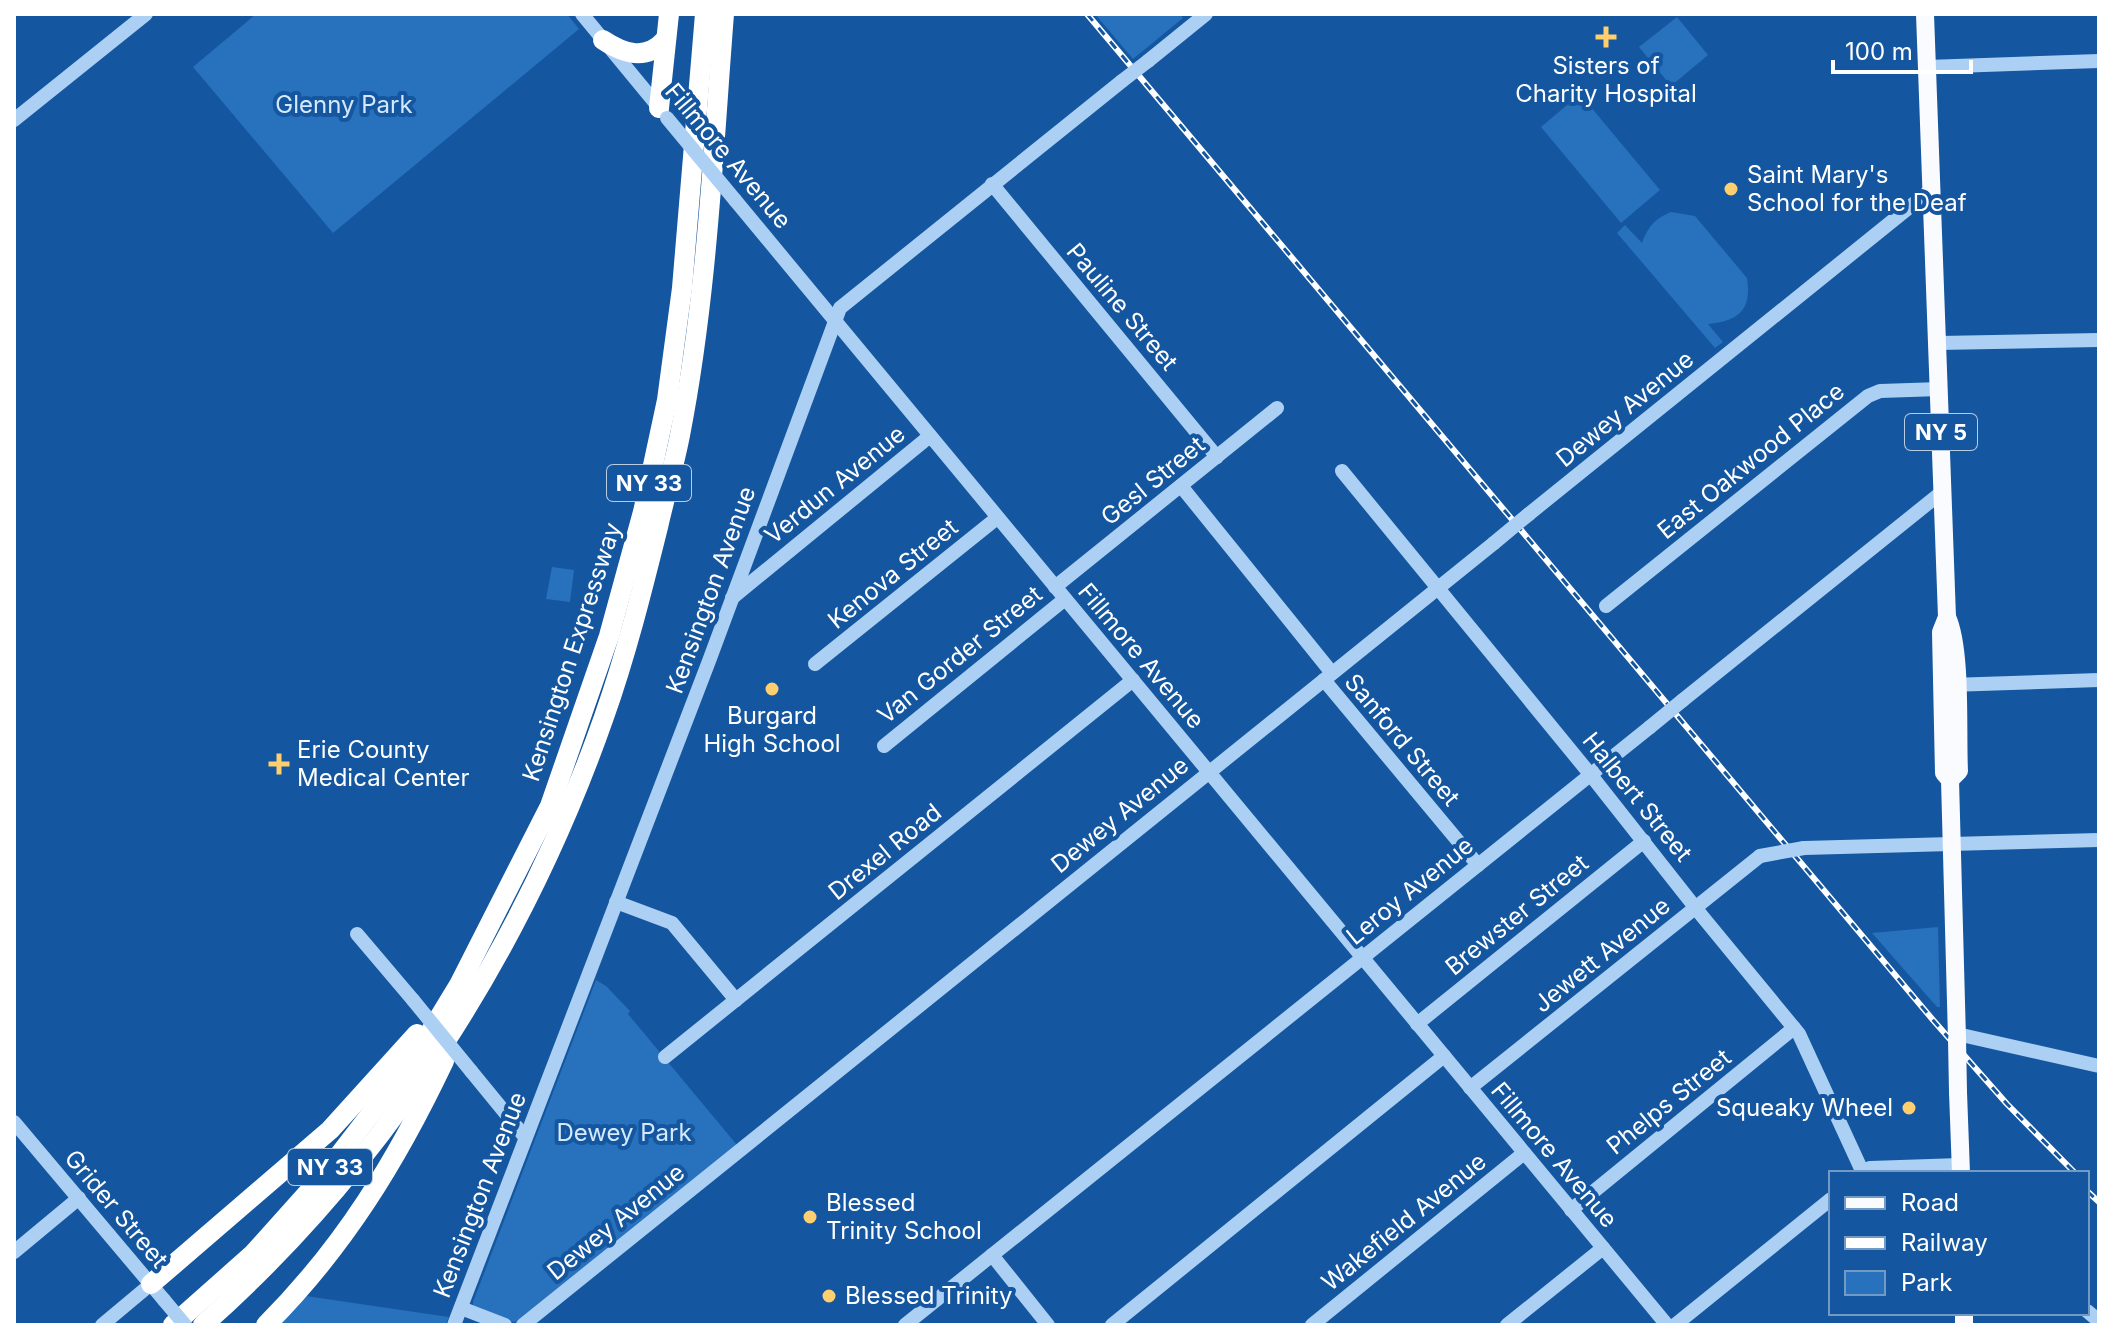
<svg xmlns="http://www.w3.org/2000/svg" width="2113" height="1339" font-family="Inter,sans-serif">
<rect width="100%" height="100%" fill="#14569f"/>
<g fill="#2771bd">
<polygon points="256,14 567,14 579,29 333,233 193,67"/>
<polygon points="1095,14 1180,14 1183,18 1133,59"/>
<polygon points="1677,17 1708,55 1671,86 1639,47"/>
<polygon points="1580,94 1660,190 1621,223 1541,127"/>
<path d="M 1671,212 L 1695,216 L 1747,278 C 1752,311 1738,321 1708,324 L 1723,342 L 1715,348 L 1617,233 L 1625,225 L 1642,243 C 1648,227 1654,219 1671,212 Z"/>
<polygon points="552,567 574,570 570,602 546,599"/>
<polygon points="1938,927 1940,1007 1937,1007 1872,933"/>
<polygon points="596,980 606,986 630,1011 628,1014 737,1145 518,1321 513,1322 473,1305 473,1302"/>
<polygon points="306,1296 449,1317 445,1325 279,1325"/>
</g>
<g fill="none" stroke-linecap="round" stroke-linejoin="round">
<g stroke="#accff4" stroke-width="14">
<polyline points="582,14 662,111"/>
<polyline points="1148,61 1206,14"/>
<polyline points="1927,67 2099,61"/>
<polyline points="14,120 146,14"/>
<polyline points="992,184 1217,457"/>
<polyline points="735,200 1667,1325"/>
<polyline points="1939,343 2099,340"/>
<polyline points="1342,471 1590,774 1702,916 1799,1034 1863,1173"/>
<polyline points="1181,486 1332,673"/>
<polyline points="1529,514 1932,189"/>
<polyline points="1055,587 1277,408"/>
<polyline points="732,598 930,436"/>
<polyline points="1606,606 1868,396 1880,391 1940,389"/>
<polyline points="815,664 997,518"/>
<polyline points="1324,680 1478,865"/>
<polyline points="1950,685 2099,680"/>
<polyline points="1683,700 1942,492"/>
<polyline points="884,746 1065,599"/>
<polyline points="1804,848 2099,840"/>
<polyline points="616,902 672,923 736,1000"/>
<polyline points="357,934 413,1000"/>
<polyline points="1417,1024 1644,841"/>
<polyline points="1957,1034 2099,1066"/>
<polyline points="665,1057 1133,680"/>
<polyline points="471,1071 525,1137"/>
<polyline points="1470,1088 1760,856"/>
<polyline points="14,1122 164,1300"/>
<polyline points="1863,1173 1870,1168 1960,1165"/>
<polyline points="1571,1210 1794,1028"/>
<polyline points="14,1252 79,1198"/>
<polyline points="992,1255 1048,1325"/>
<polyline points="461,1308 505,1325"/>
<polyline points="2087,1311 2099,1321"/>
<polyline points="102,1325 151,1284"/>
<polyline points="454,1325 709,661 840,308 1122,81"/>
<polyline points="523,1325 1494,543"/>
<polyline points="905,1325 1650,727"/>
<polyline points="1112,1325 1444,1056"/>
<polyline points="1312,1325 1524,1153"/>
<polyline points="1507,1325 1603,1248"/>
<polyline points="1675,1325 1831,1199"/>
</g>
<g stroke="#f9fbff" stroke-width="18">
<path d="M 1925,14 L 1947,617 C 1962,650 1957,732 1959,771 L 1950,780"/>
<polyline points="1947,617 1941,632 1944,773 1950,780 1957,1039"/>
<polyline points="1958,1092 1961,1173"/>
<polyline points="1964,1313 1964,1325"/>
</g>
<g stroke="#fff" stroke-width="20">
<path d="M 603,40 C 624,54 646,61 665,40"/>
<polyline points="659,108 669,14"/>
<polyline points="151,1284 330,1130 417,1034"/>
<polyline points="173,1325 253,1254 323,1176 417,1054 459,985 550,806 609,636 643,512 667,400 682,288 705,14"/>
<path d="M 203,1325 C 387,1162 523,948 604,717 C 626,655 642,591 658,527 C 665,496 674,466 680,435 C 707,297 713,154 724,14"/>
<path d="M 266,1325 C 344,1247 397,1160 444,1061"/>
</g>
<defs>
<g id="rail">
<polyline points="1087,14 1933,1020 2007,1104 2075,1173"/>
<polyline points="2087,1191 2099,1202"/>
</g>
</defs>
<use href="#rail" stroke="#fff" stroke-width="6"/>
<use href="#rail" stroke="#14569f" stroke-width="3" stroke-dasharray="9" stroke-linecap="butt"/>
<g stroke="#accff4" stroke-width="14">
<polyline points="1122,81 1148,61"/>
<polyline points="667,118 735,200"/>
<polyline points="1494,543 1529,514"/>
<polyline points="1650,727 1683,700"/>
<polyline points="1760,856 1804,848"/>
<polyline points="413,1000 471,1071"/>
<polyline points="164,1300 185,1325"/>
</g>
<polyline stroke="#f9fbff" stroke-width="18" points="1957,1039 1958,1092"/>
</g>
<g fill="#ffcf6f" stroke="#14569f" stroke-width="3">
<path d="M1602 25h8v8h8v8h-8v8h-8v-8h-8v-8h8z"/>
<circle cx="1731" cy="189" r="8"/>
<circle cx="772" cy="689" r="8"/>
<path d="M275 752h8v8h8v8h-8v8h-8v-8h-8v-8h8z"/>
<circle cx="1909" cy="1108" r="8"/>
<circle cx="810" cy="1217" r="8"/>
<circle cx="829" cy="1296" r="8"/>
</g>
<g text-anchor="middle" stroke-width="8" stroke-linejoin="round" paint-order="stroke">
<g fill="#14569f" stroke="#b8cce2" stroke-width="2">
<rect x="1905" y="414" width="72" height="36" rx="6"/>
<rect x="607" y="465" width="84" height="36" rx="6"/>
<rect x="288" y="1149" width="84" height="36" rx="6"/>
</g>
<g font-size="22" font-weight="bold" fill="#fff">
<text x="1941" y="440">NY 5</text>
<text x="649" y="491">NY 33</text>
<text x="330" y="1175">NY 33</text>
</g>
<g font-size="24" fill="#fff" stroke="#14569f" text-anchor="start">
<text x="1606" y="74" text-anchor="middle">Sisters of<tspan x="1606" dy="28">Charity Hospital</tspan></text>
<text x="1747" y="183">Saint Mary's<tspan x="1747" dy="28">School for the Deaf</tspan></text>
<text x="772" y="724" text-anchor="middle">Burgard<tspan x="772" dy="28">High School</tspan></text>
<text x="297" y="758">Erie County<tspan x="297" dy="28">Medical Center</tspan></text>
<text x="1893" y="1116" text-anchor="end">Squeaky Wheel</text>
<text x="826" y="1211">Blessed<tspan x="826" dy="28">Trinity School</tspan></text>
<text x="845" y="1304">Blessed Trinity</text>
</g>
<g font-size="24" fill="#d4e9fd" stroke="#14569f">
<text x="344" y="113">Glenny Park</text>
<text x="624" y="1141">Dewey Park</text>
</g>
<g font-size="24" fill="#fff" stroke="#14569f">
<text transform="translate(728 156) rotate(50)" y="8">Fillmore Avenue</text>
<text transform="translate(1122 307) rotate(50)" y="8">Pauline Street</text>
<text transform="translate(1625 409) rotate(-39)" y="8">Dewey Avenue</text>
<text transform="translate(1751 461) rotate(-39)" y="8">East Oakwood Place</text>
<text transform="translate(1153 481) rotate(-39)" y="8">Gesl Street</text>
<text transform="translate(835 485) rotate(-39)" y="8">Verdun Avenue</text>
<text transform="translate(893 574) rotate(-39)" y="8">Kenova Street</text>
<text transform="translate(711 590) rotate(-70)" y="8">Kensington Avenue</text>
<text transform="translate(572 652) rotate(-72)" y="8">Kensington Expressway</text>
<text transform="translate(960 655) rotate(-39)" y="8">Van Gorder Street</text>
<text transform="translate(1141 656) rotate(50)" y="8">Fillmore Avenue</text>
<text transform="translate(1402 740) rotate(50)" y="8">Sanford Street</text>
<text transform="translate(1637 797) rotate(51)" y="8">Halbert Street</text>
<text transform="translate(1120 815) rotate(-39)" y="8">Dewey Avenue</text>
<text transform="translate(885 852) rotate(-39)" y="8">Drexel Road</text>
<text transform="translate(1410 891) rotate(-39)" y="8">Leroy Avenue</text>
<text transform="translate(1517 915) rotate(-39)" y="8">Brewster Street</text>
<text transform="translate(1602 955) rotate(-39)" y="8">Jewett Avenue</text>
<text transform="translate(1669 1102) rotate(-39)" y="8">Phelps Street</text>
<text transform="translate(1554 1155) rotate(50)" y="8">Fillmore Avenue</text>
<text transform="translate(480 1195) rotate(-69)" y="8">Kensington Avenue</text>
<text transform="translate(116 1209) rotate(50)" y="8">Grider Street</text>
<text transform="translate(616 1222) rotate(-39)" y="8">Dewey Avenue</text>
<text transform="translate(1404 1222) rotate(-39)" y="8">Wakefield Avenue</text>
</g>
</g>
<rect width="2113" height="1339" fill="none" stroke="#ffffff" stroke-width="32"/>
<rect x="1829" y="1171" width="260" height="144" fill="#14569f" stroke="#729ac5" stroke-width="2"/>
<rect x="1845" y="1197" width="40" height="12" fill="#f9fbff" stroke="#729ac5" stroke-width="2"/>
<text x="1901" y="1211" font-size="24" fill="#ffffff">Road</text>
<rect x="1845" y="1237" width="40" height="12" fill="#ffffff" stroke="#729ac5" stroke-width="2"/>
<text x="1901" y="1251" font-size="24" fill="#ffffff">Railway</text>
<rect x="1845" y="1271" width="40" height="24" fill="#2771bd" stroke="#729ac5" stroke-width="2"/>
<text x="1901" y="1291" font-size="24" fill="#ffffff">Park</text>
<path d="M1833 60v12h138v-12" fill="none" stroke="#ffffff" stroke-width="4"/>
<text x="1845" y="60" font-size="24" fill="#ffffff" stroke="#14569f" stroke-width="6" paint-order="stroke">100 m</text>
</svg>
